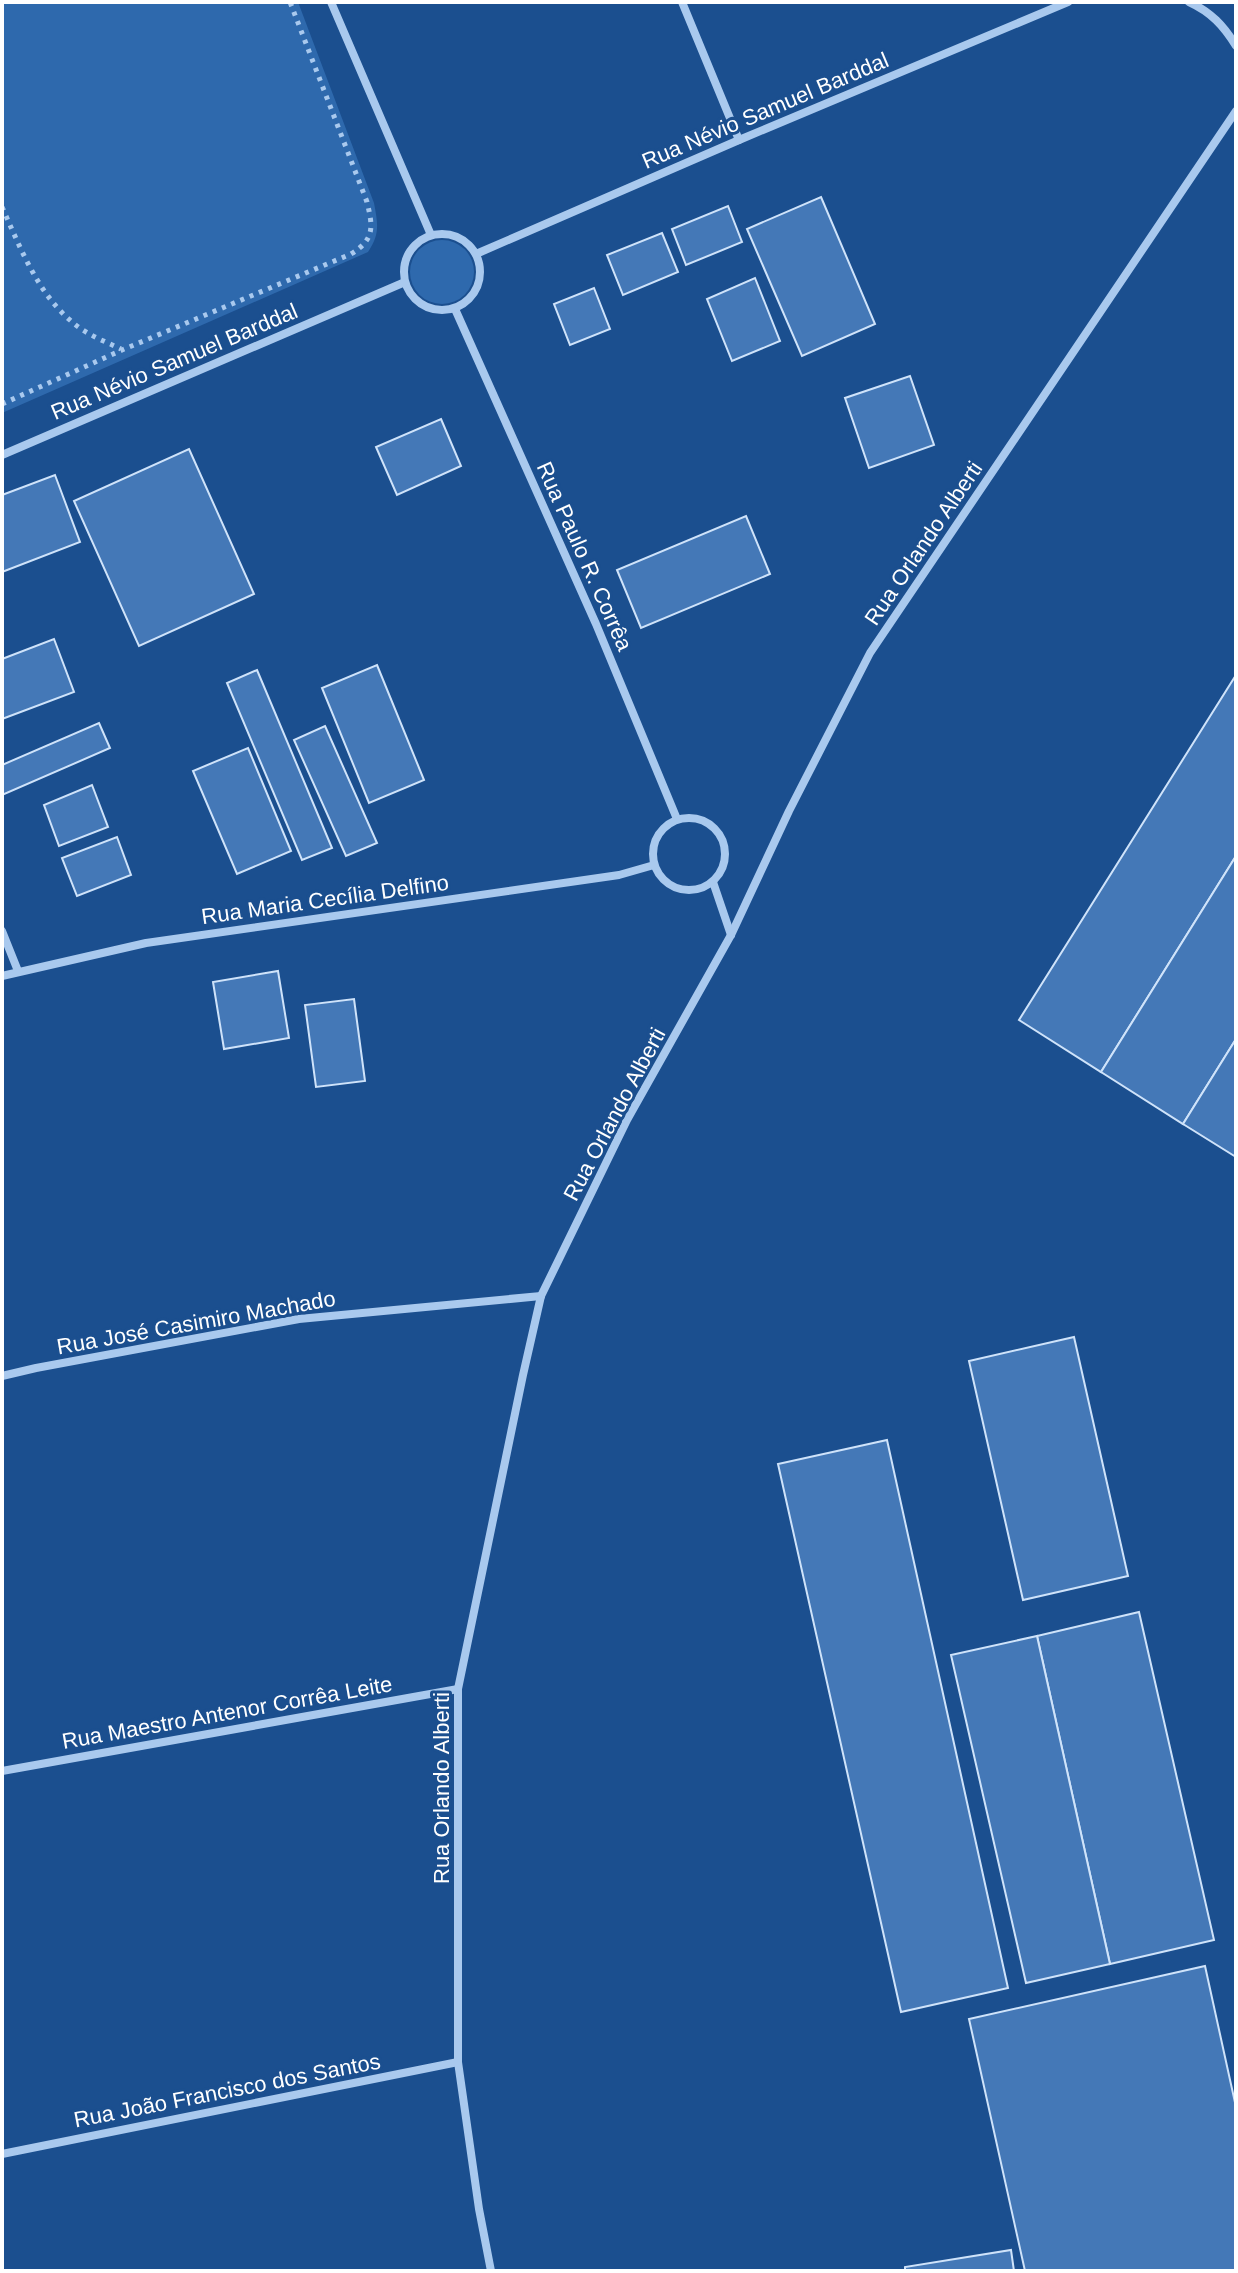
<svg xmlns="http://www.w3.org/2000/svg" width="1238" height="2273" font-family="Arial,sans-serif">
<rect width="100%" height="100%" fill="#1b4f8f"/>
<g fill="#2e69ad">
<path d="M 2,2 L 298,2 L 374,203 C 378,224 380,234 368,252 L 2,413 Z"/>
<circle cx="442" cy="272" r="32"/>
</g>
<g fill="#4478b7" stroke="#cfe3fa" stroke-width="2">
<polygon points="821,197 875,324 802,356 747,229"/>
<polygon points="728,206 742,242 686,265 672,229"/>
<polygon points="662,233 678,272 623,295 607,255"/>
<polygon points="755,278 780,341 732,361 707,299"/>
<polygon points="594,288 610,329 570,345 554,304"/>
<polygon points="910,376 934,445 869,468 845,398"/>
<polygon points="441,419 461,466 397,495 376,447"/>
<polygon points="189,449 254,594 139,646 74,501"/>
<polygon points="55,475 80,542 2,572 2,495"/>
<polygon points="746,516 770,574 641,628 617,570"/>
<polygon points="54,639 74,692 2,719 2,659"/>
<polygon points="377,665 424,780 369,803 322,688"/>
<polygon points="257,670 332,848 302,860 227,683"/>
<polygon points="1236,675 1236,856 1101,1072 1019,1020"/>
<polygon points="99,723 110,748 2,795 2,765"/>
<polygon points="325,726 377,843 346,856 294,740"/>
<polygon points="248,748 291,851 237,874 193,771"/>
<polygon points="92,785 108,827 59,846 44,805"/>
<polygon points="117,837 131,875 77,896 62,858"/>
<polygon points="1236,856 1236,1039 1183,1124 1101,1072"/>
<polygon points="278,971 289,1038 224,1049 213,982"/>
<polygon points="354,999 365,1081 316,1087 305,1005"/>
<polygon points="1236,1039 1236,1157 1183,1124"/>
<polygon points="1074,1337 1128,1576 1023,1600 969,1361"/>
<polygon points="887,1440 1008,1988 901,2012 778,1464"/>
<polygon points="1139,1612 1214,1940 1110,1964 1037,1636"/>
<polygon points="1037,1636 1110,1964 1026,1983 951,1655"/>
<polygon points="1205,1966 1236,2107 1236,2271 1025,2271 969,2019"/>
<polygon points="1011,2250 1014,2271 905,2271 905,2267"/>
</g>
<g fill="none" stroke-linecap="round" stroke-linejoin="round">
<g stroke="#a9c9ee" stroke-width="5" stroke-dasharray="4 6" stroke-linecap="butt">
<path d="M 2,207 C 20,247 37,292 71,321 C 85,334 104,341 121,349"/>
<path d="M 2,404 L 122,350 L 351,254 C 375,239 373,227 367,202 L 290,2"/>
</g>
<g stroke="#a9c9ee" stroke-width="8">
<polyline points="331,2 431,235"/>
<polyline points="682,2 739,140"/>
<path d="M 1189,2 C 1211,12 1224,26 1236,46"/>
<circle cx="442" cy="272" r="38"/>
<polyline points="476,254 739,140 1068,2"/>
<polyline points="455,309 596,624 677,819"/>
<polyline points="2,455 405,282"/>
<circle cx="689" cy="854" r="36"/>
<polyline points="713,882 731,935"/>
<polyline points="2,931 18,971"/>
<polyline points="2,976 146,943 619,875 654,865"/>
<polyline points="2,1376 36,1368 299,1319 541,1296"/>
<polyline points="2,1771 458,1689"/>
<polyline points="2,2154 458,2062"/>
<polyline points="491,2271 479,2209 458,2062 458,1689 523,1375 541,1296 627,1120 731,935 789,811 870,653 1236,111"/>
</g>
</g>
<g text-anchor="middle" stroke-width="6" stroke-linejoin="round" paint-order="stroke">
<g font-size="22" fill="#fff" stroke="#1b4f8f">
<text transform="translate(765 110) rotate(-23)" y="8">Rua Névio Samuel Barddal</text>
<text transform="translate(174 361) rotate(-23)" y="8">Rua Névio Samuel Barddal</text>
<text transform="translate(923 543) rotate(-56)" y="8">Rua Orlando Alberti</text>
<text transform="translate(585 556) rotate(66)" y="8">Rua Paulo R. Corrêa</text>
<text transform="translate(325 899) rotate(-8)" y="8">Rua Maria Cecília Delfino</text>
<text transform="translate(614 1114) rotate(-62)" y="8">Rua Orlando Alberti</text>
<text transform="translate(196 1322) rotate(-10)" y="8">Rua José Casimiro Machado</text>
<text transform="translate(227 1712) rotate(-10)" y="8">Rua Maestro Antenor Corrêa Leite</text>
<text transform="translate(441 1788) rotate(-90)" y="8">Rua Orlando Alberti</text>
<text transform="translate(227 2090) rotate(-11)" y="8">Rua João Francisco dos Santos</text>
</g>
</g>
<rect width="1238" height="2273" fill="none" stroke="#ffffff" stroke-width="8"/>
</svg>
